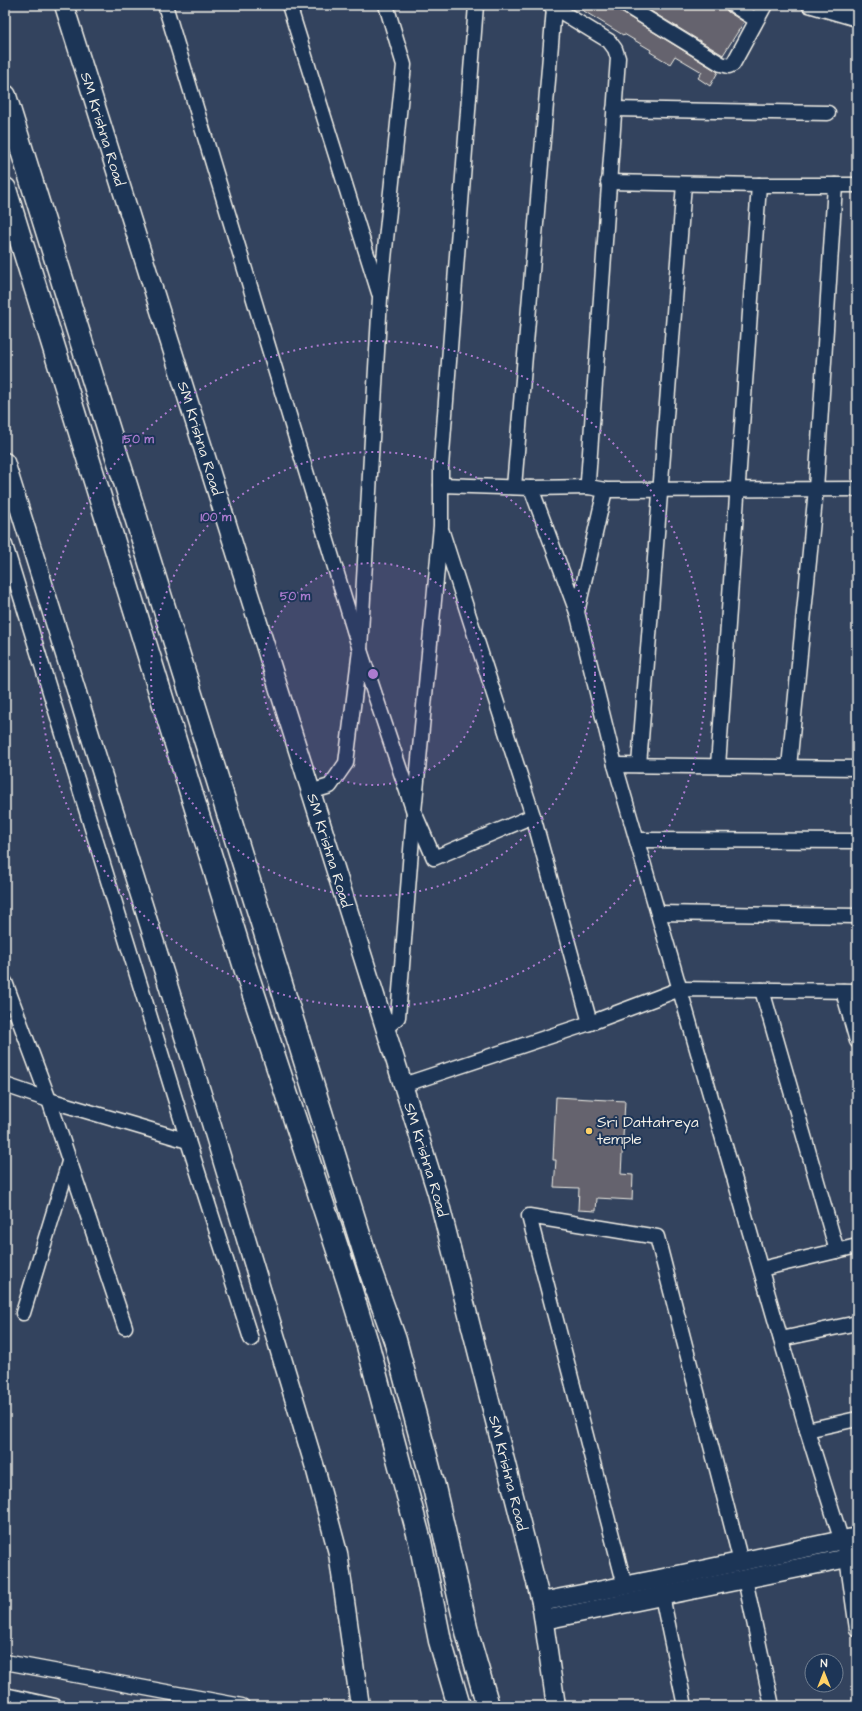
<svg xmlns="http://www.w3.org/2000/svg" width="862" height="1711" font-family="'Architects Daughter',sans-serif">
<rect width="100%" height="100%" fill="#33435e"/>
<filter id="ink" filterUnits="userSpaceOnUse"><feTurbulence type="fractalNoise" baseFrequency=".025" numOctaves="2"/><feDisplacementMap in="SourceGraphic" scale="8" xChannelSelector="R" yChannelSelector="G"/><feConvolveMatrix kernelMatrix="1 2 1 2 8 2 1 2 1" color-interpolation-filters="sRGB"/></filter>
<g filter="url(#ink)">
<g fill="#65646e" stroke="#f4f1e8">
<polygon points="574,5 617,5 621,12 718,72 710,86 698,78 702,72 675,56 670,64 650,52 651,50 624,34 623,35"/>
<polygon points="641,5 722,5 728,12 744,22 723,55"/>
<polygon points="556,1097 625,1101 621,1174 633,1175 632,1200 597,1198 596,1211 578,1210 579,1188 554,1187 556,1160 553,1160"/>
</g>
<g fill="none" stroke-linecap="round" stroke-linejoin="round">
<defs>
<g id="minor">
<polyline points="165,5 360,650 414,812 434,858 533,816"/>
<polyline points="289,5 379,293"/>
<polyline points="550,5 609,41 615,49 618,58 588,481 589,487 605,490 857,489"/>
<polyline points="625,5 721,64 729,66 733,64 765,5"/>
<polyline points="733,5 756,20"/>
<polyline points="809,5 857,19"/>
<polyline points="614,109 828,113"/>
<polyline points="608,182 759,185 857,185"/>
<polyline points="441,485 531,488 589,487"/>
<polyline points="514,487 554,8"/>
<polyline points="531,488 577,612 615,765 807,1430 847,1558 857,1629"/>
<polyline points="442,532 533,816 590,1023"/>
<polyline points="5,545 188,1141 251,1339"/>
<polyline points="577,612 605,490"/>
<polyline points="615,765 857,768"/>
<polyline points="639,765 684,184"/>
<polyline points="718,766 759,185"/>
<polyline points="789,767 816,489 835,185"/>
<polyline points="310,792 330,786 346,763 360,650 380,298 404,65 386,5"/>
<polyline points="637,840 857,841"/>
<polyline points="658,913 857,916"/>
<polyline points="5,982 49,1100 125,1327"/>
<polyline points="762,990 837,1251"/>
<polyline points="843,991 857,1041"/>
<polyline points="385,1029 398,1017 414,812 441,526 441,467 476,5"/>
<polyline points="5,1085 49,1100 188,1141"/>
<polyline points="403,1085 590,1023 680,989 857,991"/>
<polyline points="761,1269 857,1246"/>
<polyline points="23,1313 69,1162"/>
<polyline points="781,1339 857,1323"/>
<polyline points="807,1430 857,1419"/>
<polyline points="745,1579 772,1706"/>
<polyline points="625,1586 529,1216 657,1237 741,1562"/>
<polyline points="662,1596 685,1706"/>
<polyline points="5,1662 242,1706"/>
<polyline points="5,1695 55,1706"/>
</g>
<g id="tertiary">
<path id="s1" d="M 64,5 L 437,1193 L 541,1602 L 556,1706"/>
<polyline points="5,462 211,1123 316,1471 338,1553 360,1706"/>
<polyline points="541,1602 659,1579 857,1537"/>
<polyline points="544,1620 857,1556"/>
</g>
<g id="trunk">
<polyline points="5,96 370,1270 395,1340 434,1487 469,1640 488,1706"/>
<polyline points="5,189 247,974 348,1281 368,1346 420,1541 440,1641 459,1706"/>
</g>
</defs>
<use href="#minor" stroke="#f4f1e8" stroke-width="17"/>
<use href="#tertiary" stroke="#f4f1e8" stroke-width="21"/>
<use href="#trunk" stroke="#f4f1e8" stroke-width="25"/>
<use href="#minor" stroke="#1d3557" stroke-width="14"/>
<use href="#tertiary" stroke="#1d3557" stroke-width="18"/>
<use href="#trunk" stroke="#1d3557" stroke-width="22"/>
</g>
</g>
<circle cx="373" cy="674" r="111" fill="#ab7bcf" fill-opacity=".12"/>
<g fill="none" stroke="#ab7bcf" stroke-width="2" stroke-dasharray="2 4">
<circle cx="373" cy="674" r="111"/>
<circle cx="373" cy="674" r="222"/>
<circle cx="373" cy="674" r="333"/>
</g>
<circle fill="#ffd166" stroke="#1d3557" stroke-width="1.5" cx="589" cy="1131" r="4"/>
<g text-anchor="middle" stroke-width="4" stroke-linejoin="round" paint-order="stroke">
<g font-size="15" fill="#f4f1e8" stroke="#1d3557">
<text dy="5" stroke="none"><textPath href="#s1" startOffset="130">SM Krishna Road</textPath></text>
<text dy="5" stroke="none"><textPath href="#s1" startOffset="454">SM Krishna Road</textPath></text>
<text dy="5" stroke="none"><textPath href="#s1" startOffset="886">SM Krishna Road</textPath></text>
<text dy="5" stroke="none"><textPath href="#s1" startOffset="1210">SM Krishna Road</textPath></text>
<text dy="5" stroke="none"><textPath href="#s1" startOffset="1534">SM Krishna Road</textPath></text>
</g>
<g font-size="15" fill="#f4f1e8" stroke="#1d3557" text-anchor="start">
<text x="597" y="1127">Sri Dattatreya<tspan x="597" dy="17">temple</tspan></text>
</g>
</g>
<circle cx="373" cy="674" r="6" fill="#ab7bcf" stroke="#1d3557" stroke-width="2"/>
<g font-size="12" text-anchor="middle" font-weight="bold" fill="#ab7bcf" stroke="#1d3557" stroke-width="4" stroke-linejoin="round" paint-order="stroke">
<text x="138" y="443">150 m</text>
<text x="216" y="521">100 m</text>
<text x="295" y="600">50 m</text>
</g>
<rect width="862" height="1711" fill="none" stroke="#1d3557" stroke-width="20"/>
<rect x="10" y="10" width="842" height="1691" fill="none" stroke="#f4f1e8" stroke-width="1.5" filter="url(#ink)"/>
<g transform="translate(824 1673)"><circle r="19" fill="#1d3557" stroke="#738091"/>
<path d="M0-3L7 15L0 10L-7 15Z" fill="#ffd166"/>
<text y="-6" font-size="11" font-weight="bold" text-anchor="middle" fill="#f4f1e8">N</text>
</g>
</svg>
